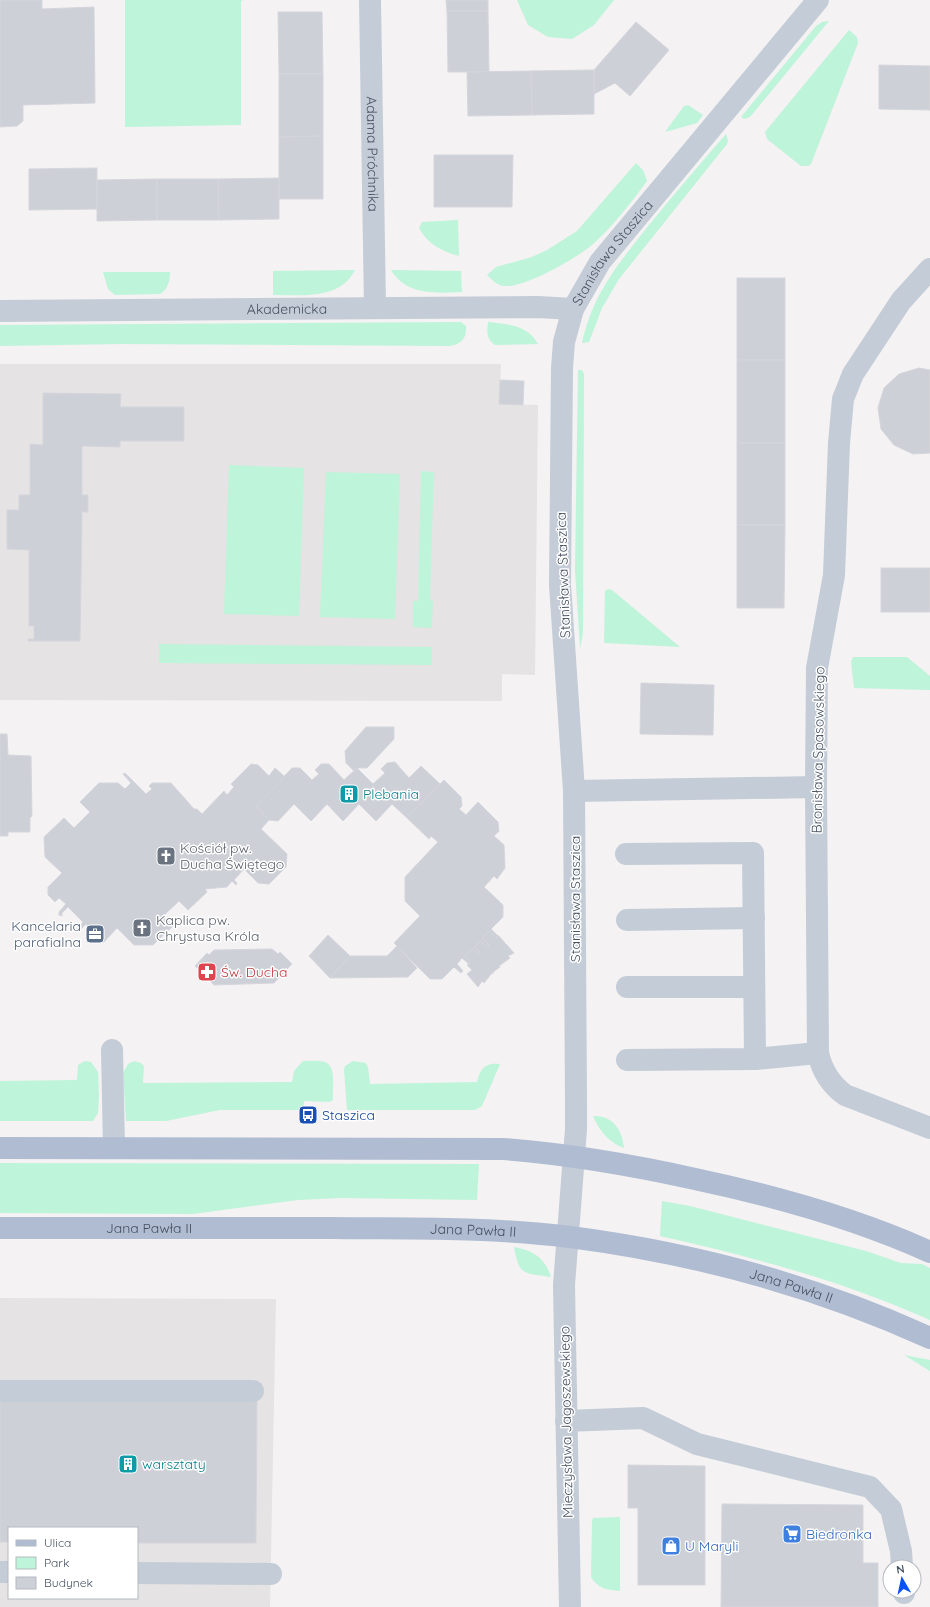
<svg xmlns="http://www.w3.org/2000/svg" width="930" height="1607" font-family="Quicksand,sans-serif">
<rect width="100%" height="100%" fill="#f4f2f2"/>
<g fill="#e5e3e3" fill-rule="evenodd">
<polygon points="0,364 501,364 499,404 538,405 535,675 502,674 502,701 0,700"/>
<path d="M 0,1298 L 276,1299 L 270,1607 L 0,1607 ZM 9,1528 L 137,1528 L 137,1598 L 9,1598 Z"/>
</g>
<g fill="#bef4da">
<polygon points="125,0 243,0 241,1 241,125 125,127"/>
<polygon points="517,0 614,0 594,25 572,39 548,37 528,25"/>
<polygon points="829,21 750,117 744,119 741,117 816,26 822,22"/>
<polygon points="849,30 857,37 858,43 811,164 808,166 801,166 767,139 765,132"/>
<polygon points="688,105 703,115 697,123 665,132 684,106"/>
<path d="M 726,134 L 728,141 L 727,144 L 619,279 L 602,308 L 589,342 L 582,343 C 593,293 619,263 649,225 C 674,194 700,164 726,134 Z"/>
<path d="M 636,163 L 643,170 L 647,181 C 631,203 613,226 593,244 C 577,258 525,288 504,286 C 498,286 491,279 487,275 L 496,267 L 532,257 L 547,250 L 577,231 Z"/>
<path d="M 458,220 L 459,256 C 442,252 427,243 419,228 L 422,222 Z"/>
<path d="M 355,270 C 340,300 302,295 273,295 L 273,271 Z"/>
<path d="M 391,270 L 461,271 L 462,292 C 436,293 407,296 391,270 Z"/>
<path d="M 103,272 L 170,272 C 170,281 168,289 160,294 L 115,295 L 108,289 Z"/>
<path d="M 461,322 L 466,326 C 467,339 461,344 449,346 L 121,344 L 0,346 L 0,325 Z"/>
<path d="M 488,322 C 506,324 528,325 538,344 L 495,345 C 486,339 487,331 488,322 Z"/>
<polygon points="578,370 582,370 584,374 583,632 580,649 575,570"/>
<polygon points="229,465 304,468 299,616 224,614"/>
<polygon points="421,471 434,472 430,600 433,601 432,628 413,627 413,601 418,601"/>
<polygon points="326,472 400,474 395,619 320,617"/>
<polygon points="608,589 612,590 680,647 604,643 605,591"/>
<polygon points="159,644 432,647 432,665 159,663"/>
<polygon points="853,657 907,657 930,676 930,690 854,688 851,662"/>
<polygon points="85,1061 91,1062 98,1072 99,1096 98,1113 93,1121 0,1121 0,1081 77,1080 78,1065"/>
<path d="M 134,1061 L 141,1063 L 144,1066 L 143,1083 L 292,1082 L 294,1071 L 303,1061 C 309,1061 319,1060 325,1062 C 337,1066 332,1090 333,1100 L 329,1102 L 304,1101 L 304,1110 L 220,1110 L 166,1121 L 126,1121 L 123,1073 L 128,1064 Z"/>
<path d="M 353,1061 L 366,1063 L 368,1067 L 370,1084 L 477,1082 C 480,1068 486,1062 500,1064 L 482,1106 L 475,1110 L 347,1110 L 344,1070 L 345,1066 Z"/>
<path d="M 593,1116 C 613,1115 622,1130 624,1148 C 609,1143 599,1130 593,1116 Z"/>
<polygon points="0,1163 479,1164 477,1200 342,1198 298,1200 193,1214 0,1213"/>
<path d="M 662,1201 L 690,1206 L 866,1251 L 901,1263 L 922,1264 L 930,1268 L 930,1320 C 843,1281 753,1257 660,1236 Z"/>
<path d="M 514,1247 C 533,1250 545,1258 551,1277 C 524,1273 519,1276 514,1247 Z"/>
<polygon points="904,1355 930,1360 930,1371"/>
<path d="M 620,1517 L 620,1591 C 608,1590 598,1589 591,1577 L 592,1521 L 593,1518 Z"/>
</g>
<g fill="#cdd0d6" stroke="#d5d6dd">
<polygon points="0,0 42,0 42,9 94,7 95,103 23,105 23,121 17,126 0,127"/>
<polygon points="446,0 488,0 488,11 447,11"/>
<polygon points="447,11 488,11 489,72 448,72"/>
<polygon points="278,12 322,12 323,74 279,74"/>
<polygon points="636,22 669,50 630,96 615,83 594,94 594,70"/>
<polygon points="879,65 930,66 930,110 879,109"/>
<polygon points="594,70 594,114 532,115 531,71"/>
<polygon points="531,71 532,115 468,116 467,72"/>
<polygon points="279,74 323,74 323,136 279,137"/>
<polygon points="323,136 323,199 279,199 279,137"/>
<polygon points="434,155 513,155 512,207 434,207"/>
<polygon points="97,168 97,209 29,210 29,169"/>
<polygon points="279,178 279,219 219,220 218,179"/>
<polygon points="157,179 157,220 97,221 97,180"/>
<polygon points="157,179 218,179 219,220 157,220"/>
<rect x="737" y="278" width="48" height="82"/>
<rect x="737" y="360" width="48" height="83"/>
<polygon points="919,368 930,370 930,453 913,454 894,445 881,429 878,408 884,388 899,374"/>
<polygon points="500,380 524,381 523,405 499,404"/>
<polygon points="43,393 121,394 120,407 184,407 184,441 120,441 120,447 82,446 82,495 88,495 88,512 82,512 80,641 28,641 28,639 34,639 34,626 29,626 29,550 7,549 7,510 19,510 19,495 30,495 30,444 43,445"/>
<rect x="737" y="443" width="48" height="82"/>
<polygon points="737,525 785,525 784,608 737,608"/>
<rect x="881" y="568" width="49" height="44"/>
<polygon points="641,683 714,685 713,735 640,734"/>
<polygon points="366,727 394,727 394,739 367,768 357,768 354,771 346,763 345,751"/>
<polygon points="0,734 7,734 8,755 31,756 32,816 30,818 30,832 8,832 8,836 0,836"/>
<polygon points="395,762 409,778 421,766 440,784 407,818 392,804 376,821 359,804 343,821 327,804 311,821 294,804 278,821 269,820 256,806 292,768 300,768 312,780 319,774 315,770 321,764 329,764 344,780 357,768 373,784 385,773 381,769 387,763"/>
<polygon points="251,764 258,765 269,776 275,768 285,777 256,806 269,820 261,829 287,854 286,867 269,884 258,883 244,869 234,880 237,883 236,885 232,881 227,887 205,889 207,892 188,910 179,901 163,916 173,926 153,945 134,945 117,928 104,942 95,942 89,936 93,932 86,924 78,932 75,931 75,929 77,929 83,922 68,907 62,913 62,916 59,915 59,912 66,904 59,898 55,902 48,895 48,887 62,873 45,857 44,837 64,818 74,828 90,812 80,802 99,783 118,783 125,789 131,783 123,774 125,773 146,794 152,789 149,786 152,783 171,783 194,809 197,809 202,814 224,791 227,795 234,787 231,784"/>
<polygon points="444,780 461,797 462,806 459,809 466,815 478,802 498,822 499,831 494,836 504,845 505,868 497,879 494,876 484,887 503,905 503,917 491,929 498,936 496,938 489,931 482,938 489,945 487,947 480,941 474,947 481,953 479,955 472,949 465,956 471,962 469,964 462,958 457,964 463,971 461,973 454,967 442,979 430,979 394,943 420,916 405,901 405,877 438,842 431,836 429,839 407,818"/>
<polygon points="489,931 496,938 498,935 514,953 508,956 510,958 499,966 500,967 493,972 494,973 492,973 484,983 482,981 478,987 467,974 472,970 467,965 471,962 465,956 472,949 479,955 481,953 474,947 480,941 487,947 489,945 482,938"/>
<polygon points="328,935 350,956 330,978 309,956"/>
<polygon points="397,946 417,968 408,977 330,978 350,956 387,956"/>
<polygon points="272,949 278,954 280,952 292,964 274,983 214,985 195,966 207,953 209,955 214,950"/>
<polygon points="0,1400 257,1401 256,1543 137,1543 137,1528 9,1528 9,1542 0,1542"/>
<polygon points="628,1465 705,1466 705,1585 638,1585 638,1508 628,1508"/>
<polygon points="722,1504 863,1505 863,1563 878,1563 878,1607 721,1607"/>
</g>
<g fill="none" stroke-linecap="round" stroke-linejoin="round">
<g stroke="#c4ccd7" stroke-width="22">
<path id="s1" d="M 370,0 L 375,308"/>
<path d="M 930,269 L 901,301 L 878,336 L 853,374 L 843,399 L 839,443 L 834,575 L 817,668 L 816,787 L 818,1053 C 822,1071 830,1084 845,1095 L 930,1128"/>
<path id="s2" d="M 0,311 L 538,307 L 573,309"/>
<polyline points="574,791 816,787"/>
<polyline points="626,854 753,853 755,1059 627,1060"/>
<polyline points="627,920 754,918"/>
<polyline points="627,987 754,987"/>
<polyline points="112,1050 114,1148"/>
<polyline points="755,1059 818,1053"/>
<polyline points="0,1391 253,1391"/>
<polyline points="566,1421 643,1418 697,1444 870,1487 891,1509 901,1551 902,1567"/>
<polyline points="0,1572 9,1572"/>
<polyline points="137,1573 271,1574"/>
<polyline points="904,1591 904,1593"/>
<path id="s3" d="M 570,1607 L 564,1285 L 576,1129 L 576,1102 L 574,791 L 560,585 L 562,368 L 564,342 L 573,309 L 600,262 L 818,0"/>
</g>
<g stroke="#afbcd2" stroke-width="22">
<path d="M 0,1148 L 503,1149 C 568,1154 632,1165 695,1179 C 775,1196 855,1218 930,1252"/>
<path id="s4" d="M 0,1228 C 111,1228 222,1228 333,1228 C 412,1229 491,1227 570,1237 C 694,1253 816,1286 930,1338"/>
</g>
</g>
<defs>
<symbol id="building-square" viewBox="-11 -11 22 22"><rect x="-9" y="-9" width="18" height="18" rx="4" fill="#0f9aa8" stroke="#fff"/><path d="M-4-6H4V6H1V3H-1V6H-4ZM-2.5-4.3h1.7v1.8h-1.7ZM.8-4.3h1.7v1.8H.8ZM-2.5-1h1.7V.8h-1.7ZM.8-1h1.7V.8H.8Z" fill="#fff"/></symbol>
<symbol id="church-square" viewBox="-11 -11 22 22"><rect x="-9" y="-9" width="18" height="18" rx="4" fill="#6b7280" stroke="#fff"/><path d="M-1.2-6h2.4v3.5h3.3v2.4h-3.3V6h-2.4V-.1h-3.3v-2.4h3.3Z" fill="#fff"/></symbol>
<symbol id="office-square" viewBox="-11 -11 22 22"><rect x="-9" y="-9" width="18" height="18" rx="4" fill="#5c6f8a" stroke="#fff"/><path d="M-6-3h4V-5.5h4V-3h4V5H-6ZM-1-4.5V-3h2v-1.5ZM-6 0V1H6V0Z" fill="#fff"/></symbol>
<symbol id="pharmacy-square" viewBox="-11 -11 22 22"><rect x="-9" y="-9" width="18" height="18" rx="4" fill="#e0444e" stroke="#fff"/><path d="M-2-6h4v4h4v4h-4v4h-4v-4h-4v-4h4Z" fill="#fff"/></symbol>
<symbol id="bus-square" viewBox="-11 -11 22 22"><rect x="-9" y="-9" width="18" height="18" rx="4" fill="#1a4fb4" stroke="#fff"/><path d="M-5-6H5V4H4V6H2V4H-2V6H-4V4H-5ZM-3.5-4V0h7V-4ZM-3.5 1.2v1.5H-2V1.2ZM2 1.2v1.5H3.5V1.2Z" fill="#fff"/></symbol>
<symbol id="supermarket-square" viewBox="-11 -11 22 22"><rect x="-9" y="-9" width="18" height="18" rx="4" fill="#3f7fe0" stroke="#fff"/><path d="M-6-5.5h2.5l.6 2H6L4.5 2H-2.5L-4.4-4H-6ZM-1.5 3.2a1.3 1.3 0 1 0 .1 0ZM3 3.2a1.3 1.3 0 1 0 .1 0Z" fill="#fff"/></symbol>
<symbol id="shop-square" viewBox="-11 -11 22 22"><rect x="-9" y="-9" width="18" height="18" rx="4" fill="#3f7fe0" stroke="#fff"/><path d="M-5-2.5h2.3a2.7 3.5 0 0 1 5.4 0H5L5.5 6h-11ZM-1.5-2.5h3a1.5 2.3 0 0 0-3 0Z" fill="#fff"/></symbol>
</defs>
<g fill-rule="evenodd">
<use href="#building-square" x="338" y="783" width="22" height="22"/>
<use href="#church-square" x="155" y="845" width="22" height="22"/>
<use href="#church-square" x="131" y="917" width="22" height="22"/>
<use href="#office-square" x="84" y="923" width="22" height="22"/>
<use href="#pharmacy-square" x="196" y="961" width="22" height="22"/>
<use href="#bus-square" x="297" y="1104" width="22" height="22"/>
<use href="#building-square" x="117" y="1453" width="22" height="22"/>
<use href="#supermarket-square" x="781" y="1523" width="22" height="22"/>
<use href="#shop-square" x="660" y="1535" width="22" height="22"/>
</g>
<g text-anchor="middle" stroke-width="3" stroke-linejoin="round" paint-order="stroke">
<g font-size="14" fill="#475261" stroke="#fff">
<text dy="5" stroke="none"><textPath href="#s1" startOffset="154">Adama Próchnika</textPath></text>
<text dy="5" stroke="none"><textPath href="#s3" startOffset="1369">Stanisława Staszica</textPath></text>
<text dy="5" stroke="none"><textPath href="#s2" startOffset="287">Akademicka</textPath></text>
<text transform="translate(563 575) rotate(-92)" y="5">Stanisława Staszica</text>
<text transform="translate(818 750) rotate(-89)" y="5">Bronisława Spasowskiego</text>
<text transform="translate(575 899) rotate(-90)" y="5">Stanisława Staszica</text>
<text dy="5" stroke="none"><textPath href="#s4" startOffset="149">Jana Pawła II</textPath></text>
<text dy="5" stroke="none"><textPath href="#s4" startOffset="473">Jana Pawła II</textPath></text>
<text dy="5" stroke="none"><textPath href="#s4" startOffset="797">Jana Pawła II</textPath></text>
<text transform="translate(566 1422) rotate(-91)" y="5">Mieczysława Jagoszewskiego</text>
</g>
<g font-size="14" fill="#0d838f" stroke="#fff" text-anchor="start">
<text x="363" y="799">Plebania</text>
<text x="142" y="1469">warsztaty</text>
</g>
<g font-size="14" fill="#5b616d" stroke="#fff" text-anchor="start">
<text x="180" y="853">Kościół pw.<tspan x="180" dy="16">Ducha Świętego</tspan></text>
<text x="156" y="925">Kaplica pw.<tspan x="156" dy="16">Chrystusa Króla</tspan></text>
</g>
<g font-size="14" fill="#4e5e75" stroke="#fff" text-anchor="end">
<text x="81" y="931">Kancelaria<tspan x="81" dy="16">parafialna</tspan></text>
</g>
<g font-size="14" fill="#be3a42" stroke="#fff" text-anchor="start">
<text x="221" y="977">Św. Ducha</text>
</g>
<g font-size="14" fill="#164399" stroke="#fff" text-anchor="start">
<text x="322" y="1120">Staszica</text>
</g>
<g font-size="14" fill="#366cbe" stroke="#fff" text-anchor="start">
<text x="806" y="1539">Biedronka</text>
<text x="685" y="1551">U Maryli</text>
</g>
</g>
<rect x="8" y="1527" width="130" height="72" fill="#ffffff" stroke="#b5bac0"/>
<rect x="16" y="1540" width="20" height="6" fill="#afbcd2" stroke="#b5bac0"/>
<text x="44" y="1547" font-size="12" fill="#475261">Ulica</text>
<rect x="16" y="1557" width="20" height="12" fill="#bef4da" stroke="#b5bac0"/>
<text x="44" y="1567" font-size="12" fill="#475261">Park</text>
<rect x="16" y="1577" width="20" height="12" fill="#cdd0d6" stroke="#b5bac0"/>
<text x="44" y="1587" font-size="12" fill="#475261">Budynek</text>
<g transform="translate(902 1579) rotate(351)"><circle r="19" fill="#ffffff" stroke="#b5bac0"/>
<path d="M0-3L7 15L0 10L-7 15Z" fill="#0952f6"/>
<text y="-6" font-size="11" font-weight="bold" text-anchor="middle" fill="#475261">N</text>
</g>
</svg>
